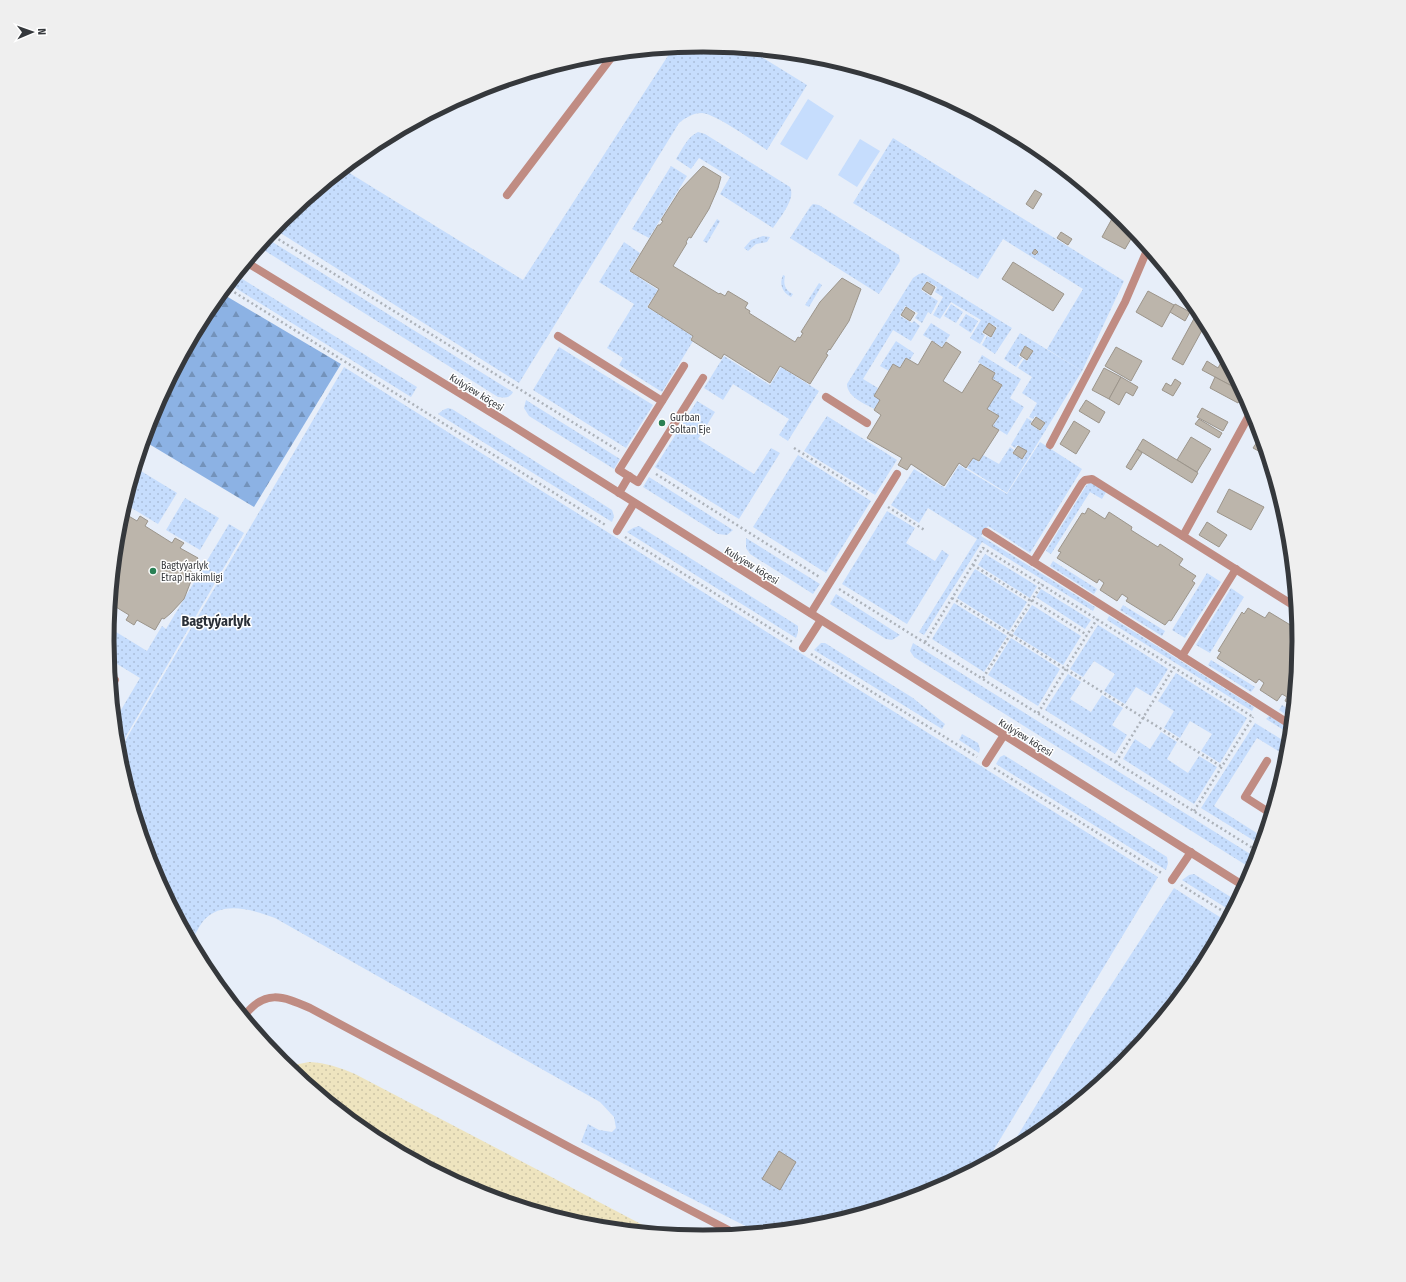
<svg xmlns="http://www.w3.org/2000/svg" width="1406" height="1282" font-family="'Fira Sans Condensed',sans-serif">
<defs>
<pattern id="grass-dots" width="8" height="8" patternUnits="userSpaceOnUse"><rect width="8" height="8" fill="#c6ddfd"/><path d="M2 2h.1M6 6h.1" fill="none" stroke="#abbeda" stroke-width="1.8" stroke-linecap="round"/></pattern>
<pattern id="forest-firs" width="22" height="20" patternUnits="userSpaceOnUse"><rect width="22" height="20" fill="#8cb2e4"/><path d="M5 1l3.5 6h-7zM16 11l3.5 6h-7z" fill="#7392ba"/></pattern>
<pattern id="sand-dots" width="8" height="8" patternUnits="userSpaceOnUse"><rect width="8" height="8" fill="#eee4bf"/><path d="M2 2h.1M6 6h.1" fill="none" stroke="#cdc4a5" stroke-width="1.8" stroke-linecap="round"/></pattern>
</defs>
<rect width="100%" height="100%" fill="#e7eef9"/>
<g fill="url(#grass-dots)">
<path d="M 703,45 L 750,50 L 807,85 L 767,150 C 753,141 716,114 702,113 C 693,113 685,118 679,123 L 519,383 L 274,229 L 282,219 L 343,169 L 523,280 L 673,48 Z"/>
<path d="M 698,132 L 705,134 L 790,187 C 796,199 780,217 773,228 L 720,194 L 730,177 L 699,158 L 691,169 L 676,159 C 682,150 687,137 698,132 Z"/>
<polygon points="893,138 1124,281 1082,371 1047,349 1083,289 1003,239 978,279 853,203"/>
<polygon points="671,166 687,176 649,238 632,229"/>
<polygon points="813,204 819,205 899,255 900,261 879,294 790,238 810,207"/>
<polygon points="717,219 720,221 707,243 703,241"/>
<polygon points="763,236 770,237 767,242 756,244 748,251 744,248 751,240"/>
<path d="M 266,238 L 513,392 C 510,398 504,398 498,397 L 259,247 Z"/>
<polygon points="624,242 640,253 629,271 658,290 647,307 692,336 690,340 693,341 662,392 619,365 623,358 607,348 634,304 599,282"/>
<path d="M 923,273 L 1012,328 L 995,354 L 982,345 L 987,336 L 991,338 L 997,327 L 989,323 L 982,333 L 985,335 L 980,344 L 970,338 L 981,320 L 951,302 L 940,319 L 933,315 L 943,297 L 935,292 L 937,287 L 927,281 L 921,290 L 938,301 L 931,314 L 928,312 L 922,323 L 915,318 L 918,313 L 905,306 L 900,316 L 912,323 L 914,321 L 920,326 L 911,341 L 893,330 L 863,379 L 878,388 L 874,396 L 880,400 L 874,409 C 864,403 847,397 847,384 L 913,278 L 919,274 Z"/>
<polygon points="236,275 417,387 411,397 229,284"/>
<path d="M 783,275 L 785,276 C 783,284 785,290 793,294 L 791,297 C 782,292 779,284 783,275 Z"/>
<polygon points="819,283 822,285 809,307 805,305"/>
<polygon points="951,304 963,312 956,323 944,316"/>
<polygon points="966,314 978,321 971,333 959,325"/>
<polygon points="931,323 950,335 942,347 923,335"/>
<polygon points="1020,333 1082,371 1007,493 967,468 973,458 979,462 983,455 999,464 1010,447 1014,450 1012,453 1023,459 1027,451 1017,445 1015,448 1011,445 1027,418 1032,421 1030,424 1040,431 1045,423 1035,416 1033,419 1029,417 1037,403 1022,393 1032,377 1018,368 1024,359 1027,361 1033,351 1025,346 1019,356 1022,358 1016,367 1004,359"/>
<polygon points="896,341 914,353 910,360 906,358 899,368 893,364 889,371 880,366"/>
<polygon points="559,347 653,405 626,448 533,390"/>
<polygon points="982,355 1021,379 1010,398 1024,407 1007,435 993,426 999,416 987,408 1002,385 992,378 995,373 978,362"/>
<polygon points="724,356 770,385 781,367 819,391 788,441 779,435 789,419 733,384 723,400 704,388"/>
<path d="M 344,367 L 1158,877 L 987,1161 L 931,1192 L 819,1226 L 757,1232 L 581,1142 L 588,1124 L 599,1130 L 612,1132 L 616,1128 L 614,1117 L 600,1102 L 275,918 C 253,910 223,900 204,920 C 199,926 195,935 191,942 L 152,869 L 118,753 Z"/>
<polygon points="526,400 620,459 614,469 529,416 524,408"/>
<polygon points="697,401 715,412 698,439 754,474 771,448 780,453 739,519 655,467"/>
<polygon points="448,408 452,409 612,510 614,516 612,522 438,414 443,410"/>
<polygon points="827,416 897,460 875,495 804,451"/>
<polygon points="1040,442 1082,469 1030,553 988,526 981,536 1095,607 1093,611 982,542 924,635 919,632 977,539 928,508 919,523 891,505 914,469 945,488 959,465 1007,494"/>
<polygon points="798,455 871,501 826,573 753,527"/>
<polygon points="136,468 177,493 158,524 125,504"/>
<polygon points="649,477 733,530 727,535 718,534 643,487"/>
<polygon points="1089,483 1092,483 1106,492 1102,499 1090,492 1051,554 1046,551 1086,486"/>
<polygon points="185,498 219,518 200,550 166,530"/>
<polygon points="887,511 915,528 906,543 935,561 942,550 949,555 907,624 842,584"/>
<polygon points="229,524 244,533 118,750 115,720 140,678 109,659 107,641 108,627 147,651 162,626 166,629"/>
<polygon points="639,526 798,626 798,632 796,638 627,532 633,528"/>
<polygon points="746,538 820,584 813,594 750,554 746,548"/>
<polygon points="985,554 1037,586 1030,598 978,565"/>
<polygon points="1053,561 1097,589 1094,594 1050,566"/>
<polygon points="975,569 1027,602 1009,631 957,598"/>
<polygon points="1207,573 1221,582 1185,638 1172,630"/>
<polygon points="1231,588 1244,597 1210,653 1196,645"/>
<polygon points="1041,589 1091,620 1085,629 1036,597"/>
<polygon points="836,594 900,635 892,640 886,639 830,604"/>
<polygon points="954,603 1007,636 984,672 932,639"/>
<polygon points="1032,605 1081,636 1063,665 1013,634"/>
<polygon points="1123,605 1165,631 1162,636 1120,610"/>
<polygon points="1109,616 1254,707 1252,711 1107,620"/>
<polygon points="1098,625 1168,669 1151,696 1136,687 1125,704 1104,691 1115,674 1094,661 1083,677 1070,669"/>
<polygon points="1011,638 1060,669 1038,706 988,675"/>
<polygon points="821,643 825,643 913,698 945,724 942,729 814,650"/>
<polygon points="913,643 1255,857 1249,867 914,657 910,651"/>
<polygon points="1211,660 1255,687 1251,692 1208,665"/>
<polygon points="1176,673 1247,718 1220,763 1201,751 1212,734 1190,721 1180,738 1164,728 1174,711 1158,701"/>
<polygon points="1068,674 1081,682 1070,699 1091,712 1102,695 1123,708 1112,725 1127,735 1115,754 1045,710"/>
<polygon points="1282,705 1292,711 1291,718 1279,710"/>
<polygon points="1269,716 1290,729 1290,734 1266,719"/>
<polygon points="1255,723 1289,744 1288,757 1257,738 1214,806 1263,837 1261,845 1201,808"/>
<polygon points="1161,732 1177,742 1167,759 1188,773 1199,756 1217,767 1194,804 1123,759 1135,739 1150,749"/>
<polygon points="962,734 978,743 980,749 979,753 959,740"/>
<polygon points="1004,755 1167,857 1168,863 1166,870 996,764 1000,757"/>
<polygon points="1194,874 1237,901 1231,911 1182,880 1189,875"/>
<polygon points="1174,888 1226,921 1198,972 1124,1063 1034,1137 1009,1150 1073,1044"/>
</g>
<polygon fill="url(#forest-firs)" points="221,293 341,364 254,507 144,441 152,413 208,310"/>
<path fill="url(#sand-dots)" d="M 309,1062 C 327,1063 338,1067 355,1074 L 658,1233 L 587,1225 L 475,1192 L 372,1136 L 288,1068 L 294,1065 Z"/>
<g fill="#c6ddfd">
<polygon points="808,99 834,116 807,160 780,144"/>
<polygon points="860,139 880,151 857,187 838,175"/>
</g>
<g fill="#bcb5ab" stroke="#9c958b">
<polygon points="703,166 721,177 718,188 709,209 691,238 689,237 686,242 687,243 673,266 719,294 720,293 725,296 728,291 748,303 745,308 750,311 749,313 795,342 798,337 800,338 803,333 801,332 820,302 842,278 861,289 849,321 830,350 829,349 826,354 828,355 810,384 780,366 770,383 724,354 721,359 691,340 693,336 648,307 659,289 630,271 658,225 660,225 663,221 661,220 680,190"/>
<polygon points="1035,190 1042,194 1033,209 1026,204"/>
<polygon points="1103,202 1125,220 1135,232 1125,249 1102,237 1114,215 1101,208"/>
<polygon points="1061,232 1072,239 1068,245 1057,238"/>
<polygon points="1035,249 1038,252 1035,255 1032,253"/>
<polygon points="1159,261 1169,274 1156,266"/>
<polygon points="1013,262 1064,294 1053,311 1002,279"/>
<polygon points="927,282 935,287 931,295 922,289"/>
<polygon points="1148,291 1174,305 1162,327 1136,312"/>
<polygon points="1175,304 1190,312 1185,321 1170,312"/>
<polygon points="906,307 915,313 910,321 901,315"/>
<polygon points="1196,315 1204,319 1206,323 1183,365 1172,359"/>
<polygon points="989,323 996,328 991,337 983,332"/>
<polygon points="932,341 942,348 946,342 961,352 943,381 962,393 980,364 995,373 992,379 1002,385 987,409 999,416 992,426 999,430 979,461 973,458 966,468 959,463 944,486 911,464 907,470 898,465 902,458 867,438 881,415 874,410 880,400 874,396 893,364 900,368 906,358 918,365"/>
<polygon points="1025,346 1033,351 1027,360 1020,355"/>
<polygon points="1116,347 1142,361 1131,381 1105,366"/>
<polygon points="1224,357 1243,392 1202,370 1207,361 1218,368"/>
<polygon points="1104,368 1121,377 1109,399 1092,390"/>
<polygon points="1121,377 1138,387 1133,396 1126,392 1119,405 1109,399"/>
<polygon points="1215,377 1243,392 1244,394 1238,403 1210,388"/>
<polygon points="1175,379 1181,383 1173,396 1162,390 1166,383 1171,386"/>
<polygon points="1086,400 1105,412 1099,423 1079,411"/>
<polygon points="1202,408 1228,422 1223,431 1197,417"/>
<polygon points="1036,417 1045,423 1040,430 1031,424"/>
<polygon points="1199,419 1222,433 1219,438 1195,424"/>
<polygon points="1074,421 1090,431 1076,454 1060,444"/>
<polygon points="1191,437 1211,449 1197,472 1177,460"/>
<polygon points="1143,439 1198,473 1192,483 1137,449"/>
<polygon points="1257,442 1263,445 1266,455 1253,448"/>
<polygon points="1018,446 1027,451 1022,459 1013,453"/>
<polygon points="1137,449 1142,453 1131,470 1126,467"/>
<polygon points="1229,489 1264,507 1251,530 1217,512"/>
<polygon points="1088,508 1105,519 1109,512 1132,527 1131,530 1158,547 1160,544 1183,559 1179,565 1196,576 1192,581 1195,583 1171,621 1169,620 1165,625 1126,601 1128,598 1122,594 1117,601 1100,590 1104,583 1099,579 1097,583 1057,558 1061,552 1058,551 1082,513 1085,514"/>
<polygon points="122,512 137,521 140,516 148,521 145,526 172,543 175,538 184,543 180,548 198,558 190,571 192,572 191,581 184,599 171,613 164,619 162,618 155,630 137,620 134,625 126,620 129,615 111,604 119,525"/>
<polygon points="1207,522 1227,535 1219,547 1199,535"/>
<polygon points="1248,608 1265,618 1269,612 1292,626 1290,629 1298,634 1299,641 1293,705 1285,701 1287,697 1282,694 1277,701 1260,690 1264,683 1259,679 1256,683 1217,658 1221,652 1218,651 1242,612 1244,614"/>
<polygon points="779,1151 796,1162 780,1190 762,1179"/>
</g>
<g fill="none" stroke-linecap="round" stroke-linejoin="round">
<g stroke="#acb2ba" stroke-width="2.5" stroke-dasharray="2 3" stroke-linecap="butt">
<polyline points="270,234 619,451"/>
<polyline points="226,287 607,526"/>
<polyline points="794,448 870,496"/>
<polyline points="656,474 821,578"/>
<polyline points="888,507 926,531"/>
<polyline points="625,537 794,643"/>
<polyline points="973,565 1031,601"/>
<polyline points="839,589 1259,852"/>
<polyline points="952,598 1222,767"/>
<polyline points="1032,600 1087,635"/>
<polyline points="110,614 113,608"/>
<polyline points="925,642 983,548 1253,717"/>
<polyline points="811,654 977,757"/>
<polyline points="983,678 1042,584"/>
<polyline points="1038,713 1097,619"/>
<polyline points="1283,735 1289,739"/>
<polyline points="1116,762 1174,667"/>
<polyline points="994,768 1163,874"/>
<polyline points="1194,811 1253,717"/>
<polyline points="1181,885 1229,915"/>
</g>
<g stroke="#c08c83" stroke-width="8">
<polyline points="507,195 614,54"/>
<polyline points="558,336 662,401"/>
<polyline points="684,366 619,470 638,482 703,378"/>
<polyline points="826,397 867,423"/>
<polyline points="619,493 629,476"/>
<polyline points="617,531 634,503"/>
<polyline points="986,532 1291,725"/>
<polyline points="1033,562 1082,483 1085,480 1092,479 1296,607"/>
<polyline points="811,613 897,474"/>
<polyline points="803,648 821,620"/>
<polyline points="1182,656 1236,569"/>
<polyline points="111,678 115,680 111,687"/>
<polyline points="1267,761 1245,797 1270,813"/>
<polyline points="986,763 1004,735"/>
<polyline points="1172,880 1191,852"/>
<path d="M 244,1016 C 265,989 282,996 310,1008 L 571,1148 L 736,1234"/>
</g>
<g stroke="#c08c83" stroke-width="8">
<polyline points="1050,445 1125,302 1148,248"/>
<polyline points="1183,536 1252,410"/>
</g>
<polyline stroke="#c08c83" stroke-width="8" points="246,262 505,421 1244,886"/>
</g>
<g fill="#298054" stroke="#fff" stroke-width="1.5">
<circle cx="662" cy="423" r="4"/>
<circle cx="153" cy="571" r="4"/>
</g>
<g text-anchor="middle" stroke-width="3" stroke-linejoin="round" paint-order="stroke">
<g font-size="10" fill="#35383c" stroke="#fff">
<text transform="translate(477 392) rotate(32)" y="4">Kulyýew köçesi</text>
<text transform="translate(752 565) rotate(32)" y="4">Kulyýew köçesi</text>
<text transform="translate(1026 737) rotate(32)" y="4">Kulyýew köçesi</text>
</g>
<g font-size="10" fill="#35383c" stroke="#fff" text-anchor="start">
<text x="670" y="421">Gurban<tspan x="670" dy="12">Soltan Eje</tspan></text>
<text x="161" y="569">Bagtyýarlyk<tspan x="161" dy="12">Etrap Häkimligi</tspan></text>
</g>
<g font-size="14" font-weight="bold" fill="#2a2f37" stroke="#fff">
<text x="216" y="626">Bagtyýarlyk</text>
</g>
</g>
<path d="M0 0H1406V1282H0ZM114 641a589 589 0 1 1 1178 0a589 589 0 1 1-1178 0Z" fill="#efefef" fill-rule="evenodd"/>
<path fill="none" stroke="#35383c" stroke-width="5" d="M114 641a589 589 0 1 1 1178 0a589 589 0 1 1-1178 0Z"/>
<g transform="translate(32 32) rotate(88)" stroke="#ffffff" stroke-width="3" paint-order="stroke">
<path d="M0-3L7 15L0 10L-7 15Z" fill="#35383c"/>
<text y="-6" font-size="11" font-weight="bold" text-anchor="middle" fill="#35383c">N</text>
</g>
</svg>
